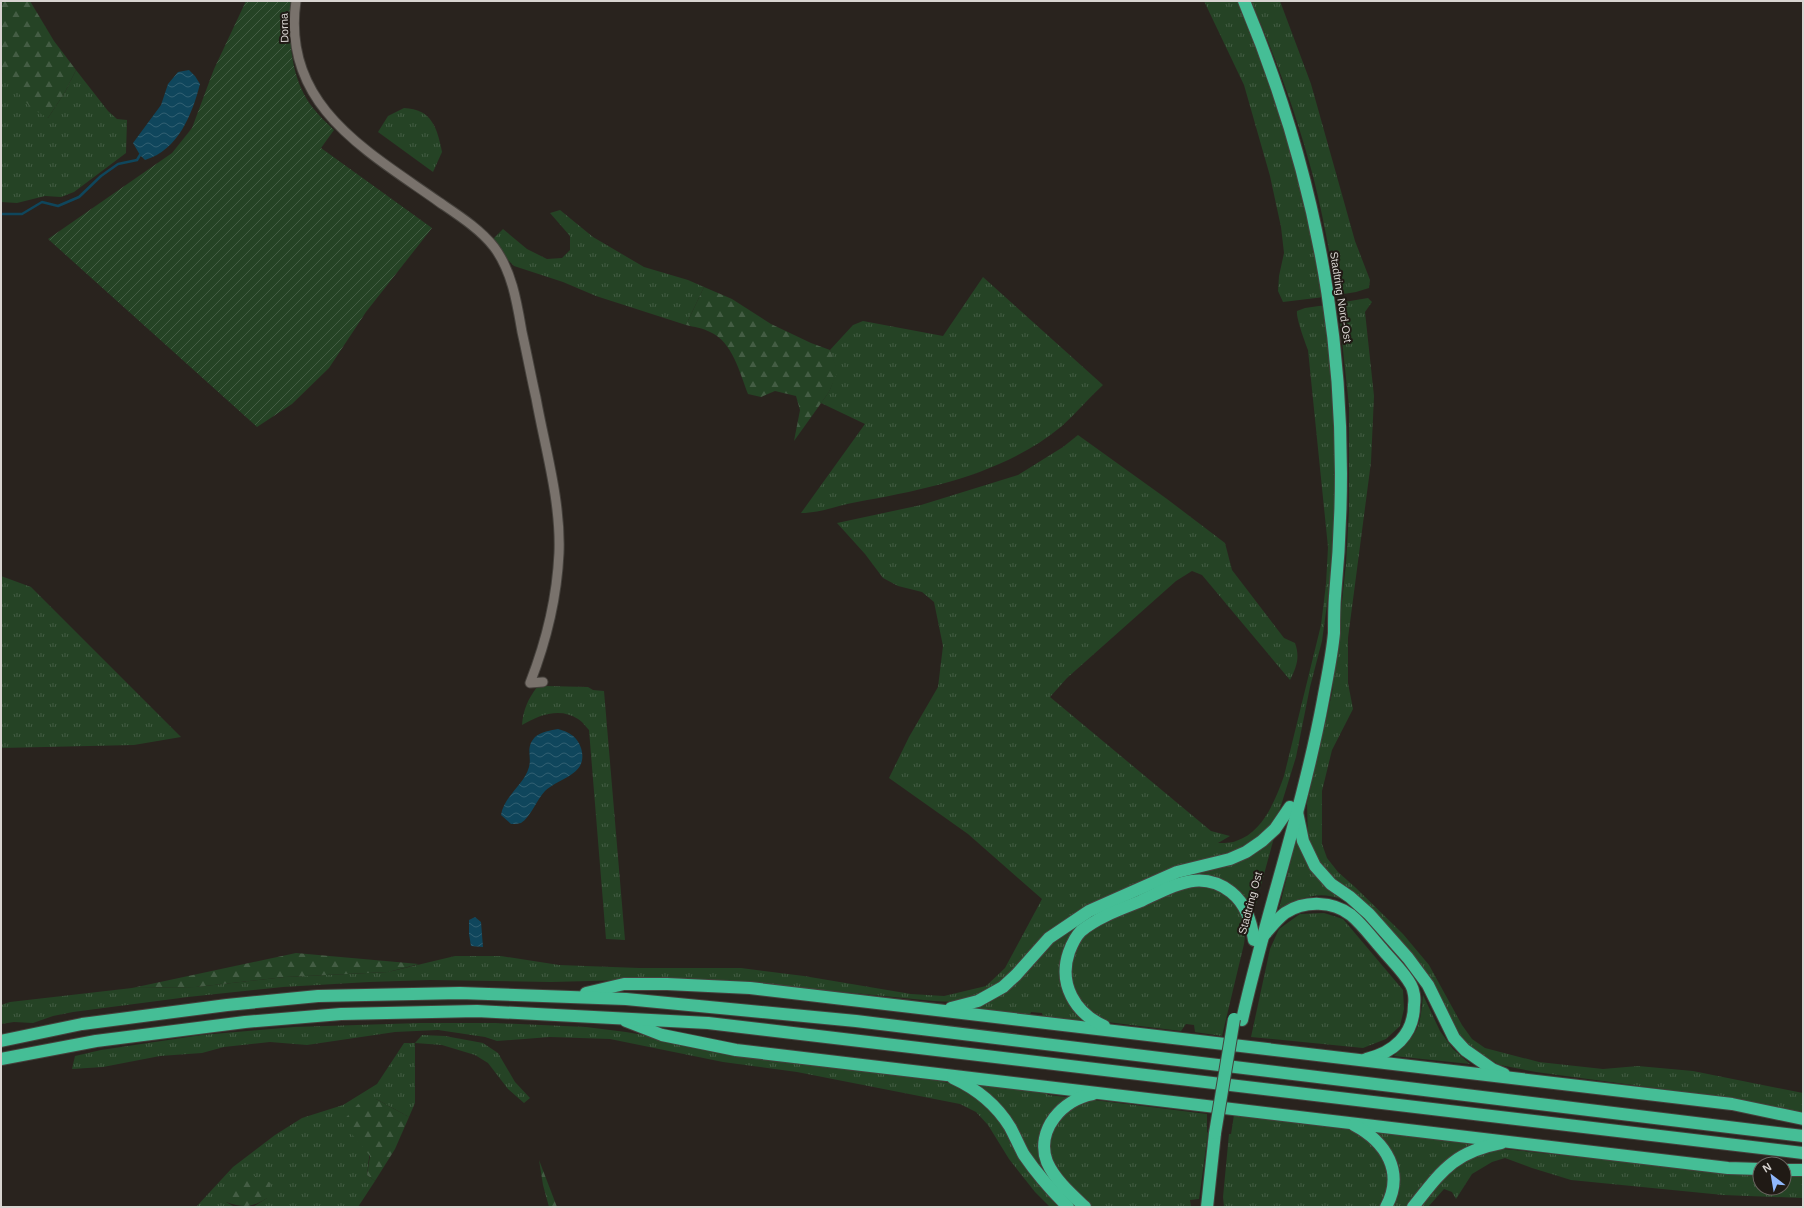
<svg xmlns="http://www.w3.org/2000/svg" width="1804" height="1208" font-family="Helvetica,sans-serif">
<defs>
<pattern id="grass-tufts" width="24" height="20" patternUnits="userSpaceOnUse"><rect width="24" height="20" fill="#254325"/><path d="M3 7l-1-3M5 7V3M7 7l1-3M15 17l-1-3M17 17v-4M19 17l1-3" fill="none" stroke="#445d44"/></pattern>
<pattern id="forest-firs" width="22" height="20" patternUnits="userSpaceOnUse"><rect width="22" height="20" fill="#254325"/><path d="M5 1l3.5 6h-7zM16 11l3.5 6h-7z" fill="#445d44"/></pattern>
<pattern id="garden-furrows" width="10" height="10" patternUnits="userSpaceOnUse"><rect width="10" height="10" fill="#254325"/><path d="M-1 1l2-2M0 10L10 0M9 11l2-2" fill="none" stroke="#445d44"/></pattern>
<pattern id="water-waves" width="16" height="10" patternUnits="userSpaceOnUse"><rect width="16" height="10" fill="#0f465c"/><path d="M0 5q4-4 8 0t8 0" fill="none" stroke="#316072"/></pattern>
</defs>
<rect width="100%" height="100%" fill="#29231e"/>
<g fill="url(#grass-tufts)">
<polygon points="1204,1 1238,1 1262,62 1300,180 1324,297 1283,302 1278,291 1279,276 1284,253 1281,227 1270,176 1244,85"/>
<path d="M 1251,1 L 1280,1 L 1311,84 L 1355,241 L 1370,280 L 1369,288 L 1356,292 L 1337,295 C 1330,255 1323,215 1313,176 C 1297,116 1276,58 1251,1 Z"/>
<polygon points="76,70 108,111 117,119 127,120 126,153 74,192 61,197 45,196 17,203 1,202 1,72 48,118 65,92"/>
<path d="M 404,108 C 432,109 437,128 442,152 L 433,172 L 378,132 L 388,116 Z"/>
<polygon points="560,210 593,237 644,267 688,280 704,287 686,325 596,296 563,282 514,266 506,258 493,239 503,229 527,249 547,259 562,258 570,250 570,236 550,213"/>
<path d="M 983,277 L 1103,385 C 1089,398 1076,413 1062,426 C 1004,474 929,489 857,502 C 837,505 822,513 801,513 L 865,424 L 821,403 L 829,392 L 837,371 L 830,350 L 853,325 L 863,321 L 943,336 Z"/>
<polygon points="1368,298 1372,302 1365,312 1374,396 1371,462 1348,638 1348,683 1353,709 1332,750 1322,791 1322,844 1327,858 1338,872 1356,888 1403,934 1429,965 1462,1025 1472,1039 1485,1048 1539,1062 1603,1069 1638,1066 1693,1071 1803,1093 1803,1113 1692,1093 1536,1072 1500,1065 1483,1056 1469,1045 1459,1034 1440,998 1330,876 1316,858 1308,839 1307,803 1332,693 1346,564 1349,512 1349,406 1338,303"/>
<path d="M 1326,305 L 1337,455 L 1333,560 L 1322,641 L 1310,687 L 1296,757 L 1279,812 L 1273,823 L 1257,838 L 1240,849 L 1210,858 L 1095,903 L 996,987 L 981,995 L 954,1002 L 934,1001 L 823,990 L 668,979 L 551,982 L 430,980 L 369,982 L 283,987 L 188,997 L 73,1012 L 53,1016 L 33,1023 L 14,1022 L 1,1024 L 1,1005 L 10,1002 L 132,988 L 196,987 L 285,977 L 388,972 L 455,956 L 501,956 L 559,965 L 639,968 L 741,968 L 804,976 L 911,994 L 944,996 L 986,986 L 1005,968 L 1042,899 L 968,834 L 889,778 L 909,737 L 938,687 L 943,646 L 934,602 L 922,592 L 898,586 L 883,578 L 865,554 L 837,523 L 921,505 L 1018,475 L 1063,447 L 1078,435 L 1167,499 L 1225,543 L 1232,570 L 1284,638 L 1295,643 C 1300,657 1297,666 1290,680 L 1202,575 L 1192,571 L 1176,581 L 1067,678 L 1050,697 L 1211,831 L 1230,836 L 1218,843 C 1223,843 1231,843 1236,841 C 1263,832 1275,801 1284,776 L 1321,625 L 1326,584 L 1328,547 L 1308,350 C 1305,342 1296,318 1297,311 L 1305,308 Z"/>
<polygon points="1,576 31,587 181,737 134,745 1,748"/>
<path d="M 547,686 L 588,687 L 593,690 L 604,691 L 625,940 L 606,939 L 589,730 C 586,727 582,721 578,719 C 560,707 539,715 522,725 C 523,710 528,699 537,687 Z"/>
<path d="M 1298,832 L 1328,886 L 1340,899 C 1318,890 1299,899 1279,909 Z"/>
<path d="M 1275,834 L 1260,889 L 1256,889 L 1253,899 L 1257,901 L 1252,916 C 1243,895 1237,888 1216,878 L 1101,914 L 1065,948 L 1060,967 L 1062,986 L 1083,1018 L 1082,1022 L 1043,1017 L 1042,1013 L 1031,1012 L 1030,1016 L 969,1008 L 1073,925 Z"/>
<polygon points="1200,884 1217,888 1240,906 1246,928 1244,944 1222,1036 1195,1032 1194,1025 1186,1024 1181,1031 1107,1022 1094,1015 1077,998 1070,980 1072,953 1086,933 1097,925 1183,888"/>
<polygon points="1324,913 1343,919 1403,990 1404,1009 1400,1026 1386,1039 1363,1048 1251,1037 1270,949 1279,929 1300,914"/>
<path d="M 1423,995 L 1440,1031 L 1453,1049 L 1470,1064 L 1394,1056 C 1418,1032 1420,1030 1423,995 Z"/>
<polygon points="420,1023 495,1023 586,1027 626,1032 835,1068 940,1081 957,1085 971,1092 996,1114 1022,1161 1033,1178 1061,1207 1050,1207 1035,1192 1009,1159 988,1125 976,1112 960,1104 797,1072 723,1062 610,1039 550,1037 497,1041 485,1037 438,1030 395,1032 307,1045 270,1042 224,1047 202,1053 160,1056 103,1067 72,1069 75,1056 101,1050 202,1035 294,1027"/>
<polygon points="422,1035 445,1036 483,1043 498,1053 515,1082 530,1098 524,1103 508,1089 488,1063 475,1055 442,1045 415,1043 415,1103 409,1117 376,1099 367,1175 375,1181 358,1207 253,1207 267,1198 226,1202 235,1207 196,1207 233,1167 275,1135 302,1118 343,1105 377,1084 404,1043 415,1043"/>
<polygon points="980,1082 1048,1090 1048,1095 1066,1097 1075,1095 1040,1149 1081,1207 1074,1207 1047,1181 977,1086"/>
<path d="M 1094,1100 L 1207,1114 L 1207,1132 L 1208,1133 L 1199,1199 L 1190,1200 L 1191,1207 L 1093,1207 C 1081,1196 1064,1184 1056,1170 C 1042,1147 1052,1119 1074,1105 C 1079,1102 1088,1101 1094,1100 Z"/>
<polygon points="1234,1115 1352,1130 1370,1139 1390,1171 1384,1207 1224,1207 1223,1197 1229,1134 1231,1134"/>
<polygon points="1373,1130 1483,1142 1434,1173 1405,1207 1392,1207 1398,1192"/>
<polygon points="1503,1149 1718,1171 1760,1173 1760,1188 1784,1188 1784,1174 1803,1174 1803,1198 1723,1195 1571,1180 1532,1168 1505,1158 1492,1162 1472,1174 1456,1199 1452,1192 1444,1189 1428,1207 1418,1207 1454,1166 1484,1151"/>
</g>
<g fill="url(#forest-firs)">
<polygon points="1,1 30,1 54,41 76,70 65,92 48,118 31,108 1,72"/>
<path d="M 704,287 L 732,299 L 771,324 L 811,343 L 830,350 L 838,371 L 829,392 L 794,441 L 800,410 L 796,396 L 775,391 L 761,397 L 748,394 C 740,373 732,341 710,332 C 703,328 694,327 686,325 Z"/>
<polygon points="296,953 419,964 388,972 285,977 196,987 132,988"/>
<polygon points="376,1099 409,1117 395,1149 375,1181 367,1175 370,1156 342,1122 358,1104"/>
<polygon points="539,1160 557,1207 549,1207 543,1185"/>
<path d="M 248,1173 L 271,1183 L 267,1198 C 251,1208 243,1208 226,1202 L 230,1187 Z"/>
</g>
<path fill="url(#garden-furrows)" d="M 246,1 L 291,1 C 289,38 289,77 313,108 C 319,116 327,123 334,130 L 321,148 L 432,228 L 366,312 L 329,368 L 292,404 L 257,427 L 48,239 L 172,153 L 192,128 L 214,69 Z"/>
<g fill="url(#water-waves)">
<path d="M 189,70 L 195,76 L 200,84 C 192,115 178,150 145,160 L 140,155 L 133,143 L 161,105 L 168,84 L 178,72 Z"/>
<path d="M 558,729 C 569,732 577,736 581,748 C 589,775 560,777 545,791 C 537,799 531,817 521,823 C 518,824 514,824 511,824 L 501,815 C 504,796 524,785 529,767 C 532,756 525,748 535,737 C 541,732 551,730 558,729 Z"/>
<polygon points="475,917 481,922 483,947 471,946 469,934 469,920"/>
</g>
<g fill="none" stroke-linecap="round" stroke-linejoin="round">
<polyline stroke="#0f465c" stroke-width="2.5" points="1,214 22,214 42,202 58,206 79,197 101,176 118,164 137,160 140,155"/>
<defs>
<path id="minor" d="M 296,1 C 281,105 367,151 439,202 C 458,215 480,229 494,247 C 512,271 517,303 522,332 C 527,354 531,376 536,398 C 545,448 561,501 559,553 C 557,597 546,642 530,683 L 543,682"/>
<g id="highway">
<polyline points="1297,812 1303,841 1315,866 1331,884 1350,897 1369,914 1408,958 1428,985 1454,1038 1465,1050 1492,1069 1504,1074"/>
<path d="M 1264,935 C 1271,927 1277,919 1285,913 C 1305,900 1333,901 1351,915 C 1363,925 1372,938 1382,949 C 1391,960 1404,972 1411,985 C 1414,990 1415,999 1414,1005 C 1414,1035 1393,1053 1366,1059"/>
<polyline points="586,993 624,984 667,984 750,988 1732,1104 1803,1119"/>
<polyline points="951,1008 978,1001 1003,987 1016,975 1049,938 1089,911 1177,872 1230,859 1246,852 1262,841 1275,829 1290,807"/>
<path d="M 1242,1020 C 1266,913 1303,808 1323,700 C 1327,678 1332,655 1334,633 C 1334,620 1334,608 1335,596 C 1355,387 1325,195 1244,1"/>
<polyline points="626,1021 662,1035 736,1050 1728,1168 1760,1169"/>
<path d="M 1104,1026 C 1075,1013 1058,984 1069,952 C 1072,944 1075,937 1081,931 C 1098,917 1121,909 1141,901 C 1171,887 1200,868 1231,892 C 1246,904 1251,921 1254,940"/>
<polyline points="1,1041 82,1024 227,1005 318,996 460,993 626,999 856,1021 1803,1136"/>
<polyline points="1,1059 96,1041 245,1022 341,1014 477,1011 708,1023 1803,1153"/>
<path d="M 953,1078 C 977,1089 996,1104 1010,1127 C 1015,1136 1019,1146 1024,1155 C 1037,1174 1052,1191 1068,1207"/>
<path d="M 1354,1125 C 1386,1142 1405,1172 1386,1207"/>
<polyline points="1784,1170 1803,1170"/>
<path d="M 1085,1207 C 1071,1194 1055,1180 1047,1162 C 1035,1130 1063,1099 1093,1094"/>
<polyline points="1207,1207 1215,1133"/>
<path d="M 1413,1207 C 1441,1172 1453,1152 1501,1143"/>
</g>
</defs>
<use href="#minor" stroke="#45413c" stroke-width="11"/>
<use href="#highway" stroke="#45413c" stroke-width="14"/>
<use href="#minor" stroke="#79726c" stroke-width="9"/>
<use href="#highway" stroke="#45be96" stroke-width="12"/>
<defs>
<polyline id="highway-bridge" points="1215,1133 1234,1019"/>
</defs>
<use href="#highway-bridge" stroke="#45413c" stroke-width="14" stroke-linecap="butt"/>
<use href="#highway-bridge" stroke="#45be96" stroke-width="12"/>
</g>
<g text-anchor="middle" stroke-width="4" stroke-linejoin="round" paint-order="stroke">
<g font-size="11" fill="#d8d4d1" stroke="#201a15">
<text transform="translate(284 28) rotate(-92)" y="4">Dorna</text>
<text transform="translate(1341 297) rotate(81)" y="4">Stadtring Nord-Ost</text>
<text transform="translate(1250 903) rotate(-75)" y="4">Stadtring Ost</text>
</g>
</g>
<rect width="1804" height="1208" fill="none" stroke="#d8d4d1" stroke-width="4"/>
<g transform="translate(1772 1176) rotate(329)"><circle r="19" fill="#201a15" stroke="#6a6460"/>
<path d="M0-3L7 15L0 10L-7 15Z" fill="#90b8fd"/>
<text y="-6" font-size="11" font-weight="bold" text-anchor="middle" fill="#d8d4d1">N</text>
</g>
</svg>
